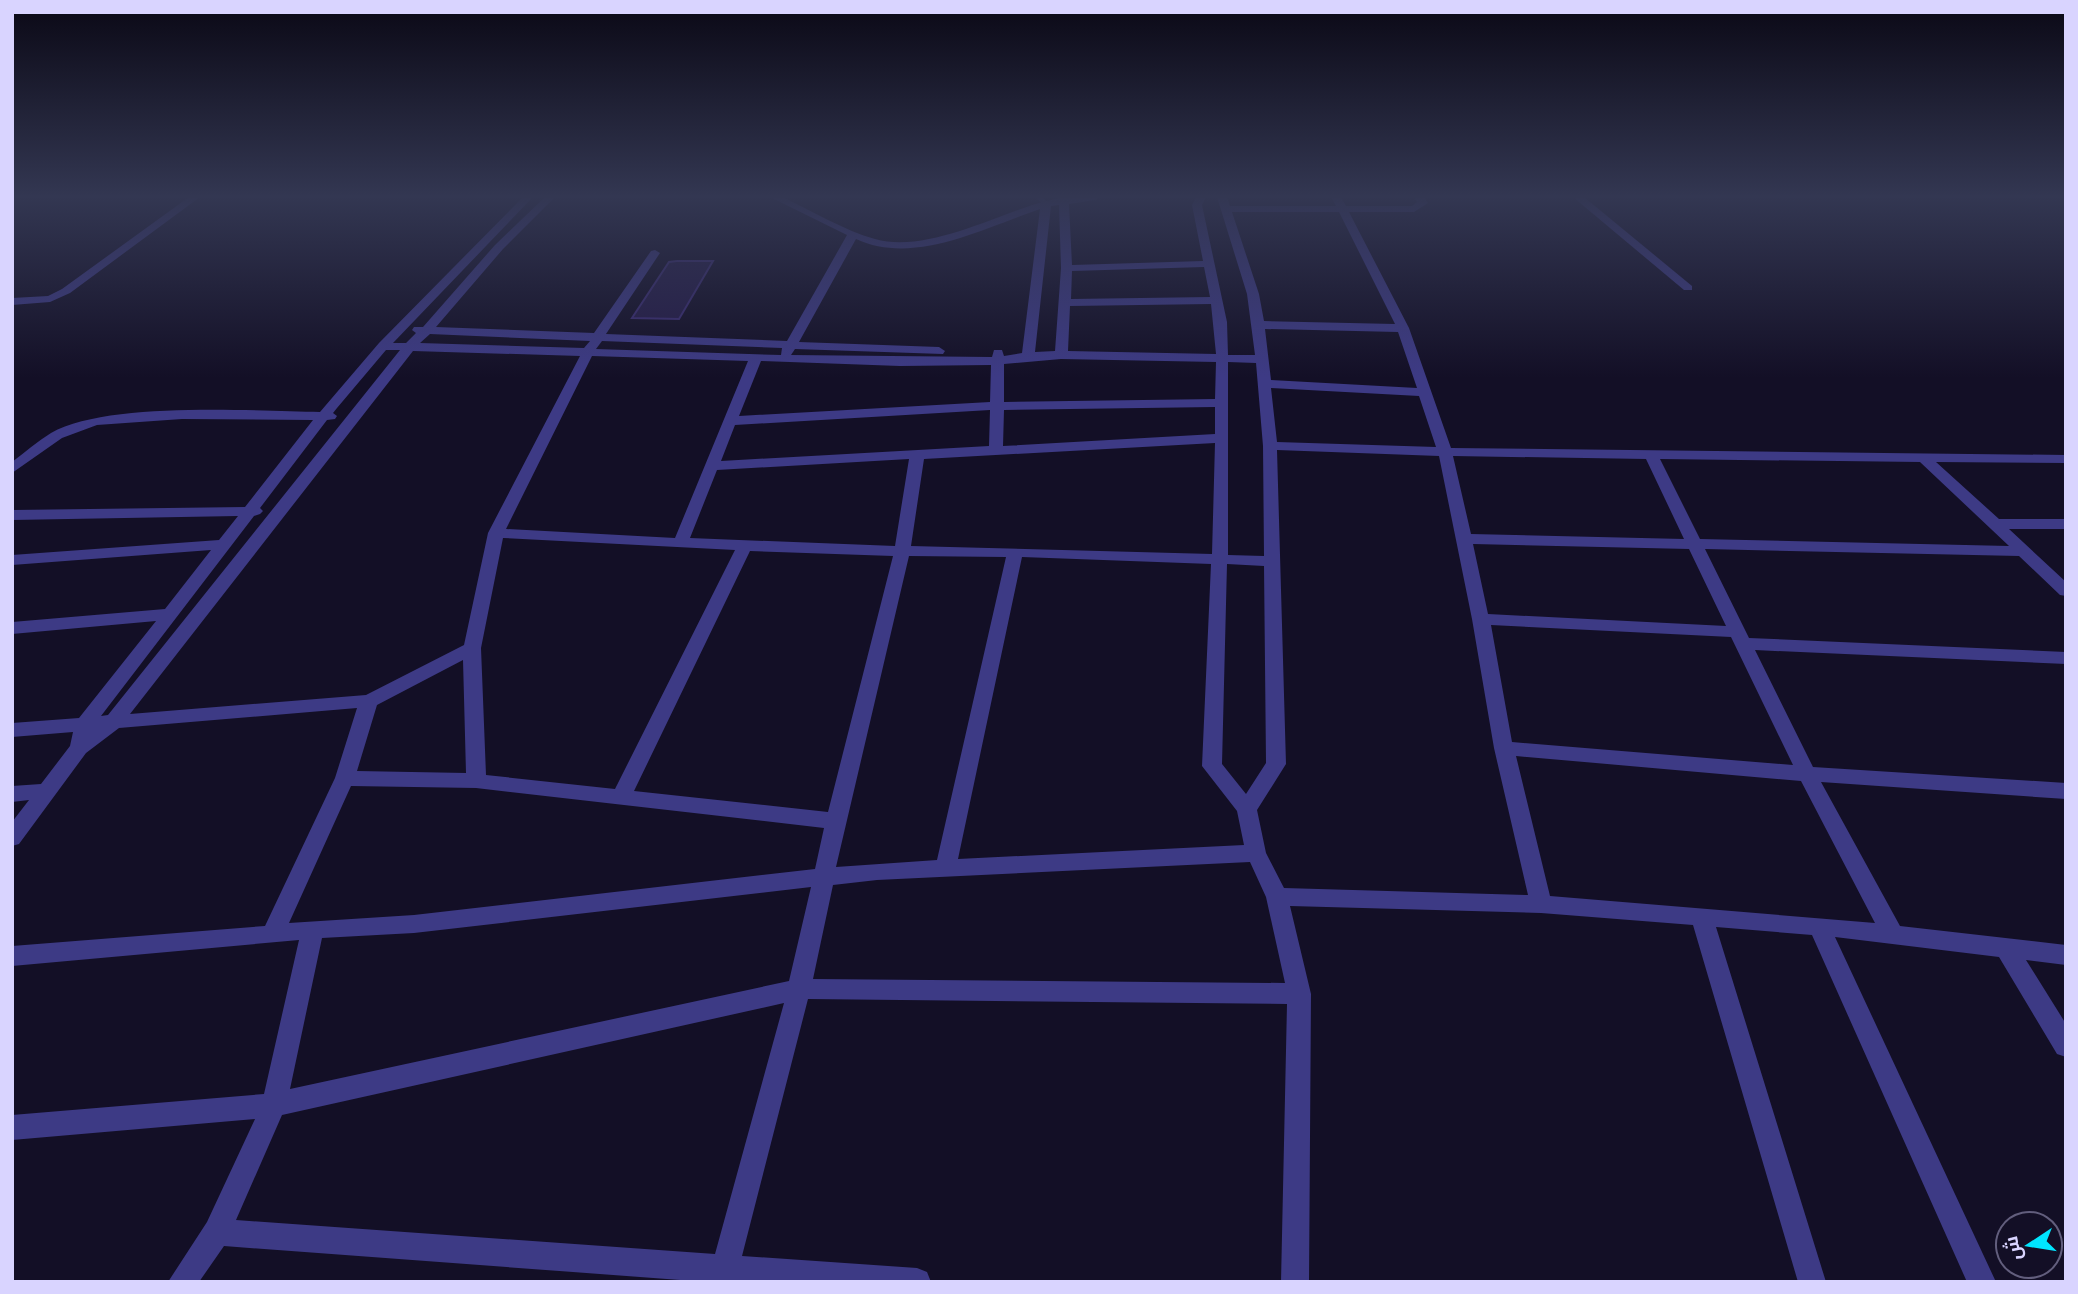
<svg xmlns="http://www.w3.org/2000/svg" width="2078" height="1294" font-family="Poppins,Cairo,sans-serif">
<rect width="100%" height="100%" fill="#130f26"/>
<polygon fill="#241b47" stroke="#3b2d73" stroke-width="2" points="677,261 713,261 679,319 632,318 669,262"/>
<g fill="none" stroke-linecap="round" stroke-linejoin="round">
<polygon fill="#3d3a85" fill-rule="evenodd" points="1035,197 1042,197 1050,204 1044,205"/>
<g fill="#3d3a85" fill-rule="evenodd">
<polygon points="189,197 200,197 70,293 50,302 12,305 12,298 48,296 62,289"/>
<path d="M 523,197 L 533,197 L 393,343 L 406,343 L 416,333 L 412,330 L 414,327 L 423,327 L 495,245 L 545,197 L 555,197 L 503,249 L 436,327 L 594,333 L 651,251 L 655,250 L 660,253 L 606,334 L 787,341 L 847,235 L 770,197 L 782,197 C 811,210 845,231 875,239 C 926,254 997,214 1046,201 L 1064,197 L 1100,197 L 1095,200 L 1069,204 L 1072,265 L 1203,261 L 1192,205 L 1196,197 L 1206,197 L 1202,205 L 1227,322 L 1228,355 L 1255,355 L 1247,294 L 1217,197 L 1227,197 L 1230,206 L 1336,206 L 1331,197 L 1341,197 L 1346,206 L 1412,206 L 1417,202 L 1414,197 L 1424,197 L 1428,203 L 1414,212 L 1349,212 L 1409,328 L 1451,448 L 2066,455 L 2066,463 L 1936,462 L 1999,519 L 2066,519 L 2066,529 L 2009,529 L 2066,582 L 2066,596 L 2060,595 L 2019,556 L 1705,549 L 1749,638 L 2066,652 L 2066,664 L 1755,650 L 1813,767 L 2066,783 L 2066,799 L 1821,782 L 1900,926 L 2066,945 L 2066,965 L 2026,960 L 2066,1024 L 2066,1057 L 2057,1054 L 1999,957 L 1835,937 L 1996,1282 L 1967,1282 L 1812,935 L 1716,927 L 1826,1282 L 1798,1282 L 1693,925 L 1541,913 L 1290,906 L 1311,994 L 1309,1282 L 1281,1282 L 1287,1004 L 808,999 L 742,1256 L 917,1268 L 927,1272 L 931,1282 L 707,1282 L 224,1246 L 199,1282 L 168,1282 L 207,1222 L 255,1119 L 12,1140 L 12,1115 L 264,1094 L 299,940 L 12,966 L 12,946 L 265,926 L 335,778 L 357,708 L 119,728 L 86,753 L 19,844 L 12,846 L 12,822 L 29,800 L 12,802 L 12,786 L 41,784 L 70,746 L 73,732 L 12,737 L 12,723 L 79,718 L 156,621 L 12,634 L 12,622 L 165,609 L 211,550 L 12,565 L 12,555 L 219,540 L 238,516 L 12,520 L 12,510 L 245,507 L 313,420 L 182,419 L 97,425 L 62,438 L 12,473 L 12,462 C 25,452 38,441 51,433 C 107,401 253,411 320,412 L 379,343 ZM 1059,205 L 1061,268 L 1055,351 L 1035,352 L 1051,206 ZM 1040,209 L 1022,353 L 1004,356 L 1002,350 L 994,350 L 992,357 L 791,355 L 795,349 L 943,354 L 945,351 L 939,347 L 799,342 L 856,239 C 914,266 984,228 1040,209 ZM 1232,212 L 1339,212 L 1395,324 L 1264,321 L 1259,294 ZM 1204,267 L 1210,297 L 1071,299 L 1072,271 ZM 1211,304 L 1216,354 L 1068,351 L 1070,306 ZM 1265,329 L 1398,332 L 1417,388 L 1271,380 ZM 430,334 L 590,341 L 584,348 L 420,343 ZM 602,341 L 782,348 L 781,355 L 596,349 ZM 386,350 L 400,350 L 108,715 L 101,716 L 254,516 L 260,514 L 263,511 L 260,508 L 327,420 L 335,419 L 337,416 L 333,413 L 337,408 ZM 413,351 L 580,356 L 488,533 L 464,645 L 366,695 L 130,714 ZM 592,356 L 748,361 L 675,538 L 506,529 ZM 1061,359 L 1216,362 L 1215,399 L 1004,402 L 1004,364 ZM 761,361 L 900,366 L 991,365 L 990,402 L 739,416 ZM 1228,362 L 1256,363 L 1263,446 L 1264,556 L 1228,555 ZM 1271,388 L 1419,396 L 1436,447 L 1277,442 ZM 1215,407 L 1215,434 L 1003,446 L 1004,410 ZM 990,410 L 989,446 L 721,461 L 735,425 ZM 1215,443 L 1212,554 L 911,546 L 924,459 ZM 1277,450 L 1439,456 L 1472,619 L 1494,748 L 1528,895 L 1284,888 L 1266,853 L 1257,810 L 1286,764 ZM 1453,456 L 1646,459 L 1684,539 L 1471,534 ZM 909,459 L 895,546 L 690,538 L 717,470 ZM 1660,459 L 1920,462 L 2009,546 L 1700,539 ZM 503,538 L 735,550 L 615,789 L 486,775 L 481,648 ZM 1473,544 L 1689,549 L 1726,626 L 1488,614 ZM 750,551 L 893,556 L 828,812 L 634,791 ZM 909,556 L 1006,557 L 937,860 L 836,867 ZM 1022,557 L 1211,564 L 1202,766 L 1237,811 L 1244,845 L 958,859 ZM 1227,564 L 1264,566 L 1266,763 L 1246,794 L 1222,764 ZM 1491,625 L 1731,637 L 1793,765 L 1512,742 ZM 463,660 L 466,773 L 357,771 L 377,705 ZM 1516,756 L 1801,781 L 1875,923 L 1550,896 ZM 351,786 L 476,788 L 824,828 L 815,869 L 414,915 L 289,923 ZM 1250,862 L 1266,897 L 1285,983 L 813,979 L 833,885 L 877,880 ZM 811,887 L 789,981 L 290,1089 L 322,938 L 414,933 ZM 784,1003 L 715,1254 L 236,1220 L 282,1115 Z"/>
<polygon points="1573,197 1584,197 1692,286 1692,290 1684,290"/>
</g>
</g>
<linearGradient id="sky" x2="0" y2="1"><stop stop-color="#0a0815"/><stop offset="0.52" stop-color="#333752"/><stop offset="1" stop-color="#333752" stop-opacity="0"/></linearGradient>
<rect width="2078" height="378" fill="url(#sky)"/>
<rect width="2078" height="1294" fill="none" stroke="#d9d4ff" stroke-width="28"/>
<g transform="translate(2029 1245) rotate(258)"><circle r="33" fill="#130f26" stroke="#625e7d" stroke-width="2"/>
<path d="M0-5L12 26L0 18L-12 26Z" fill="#00e5ff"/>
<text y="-10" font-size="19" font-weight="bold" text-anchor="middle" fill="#d9d4ff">ش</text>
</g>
</svg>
